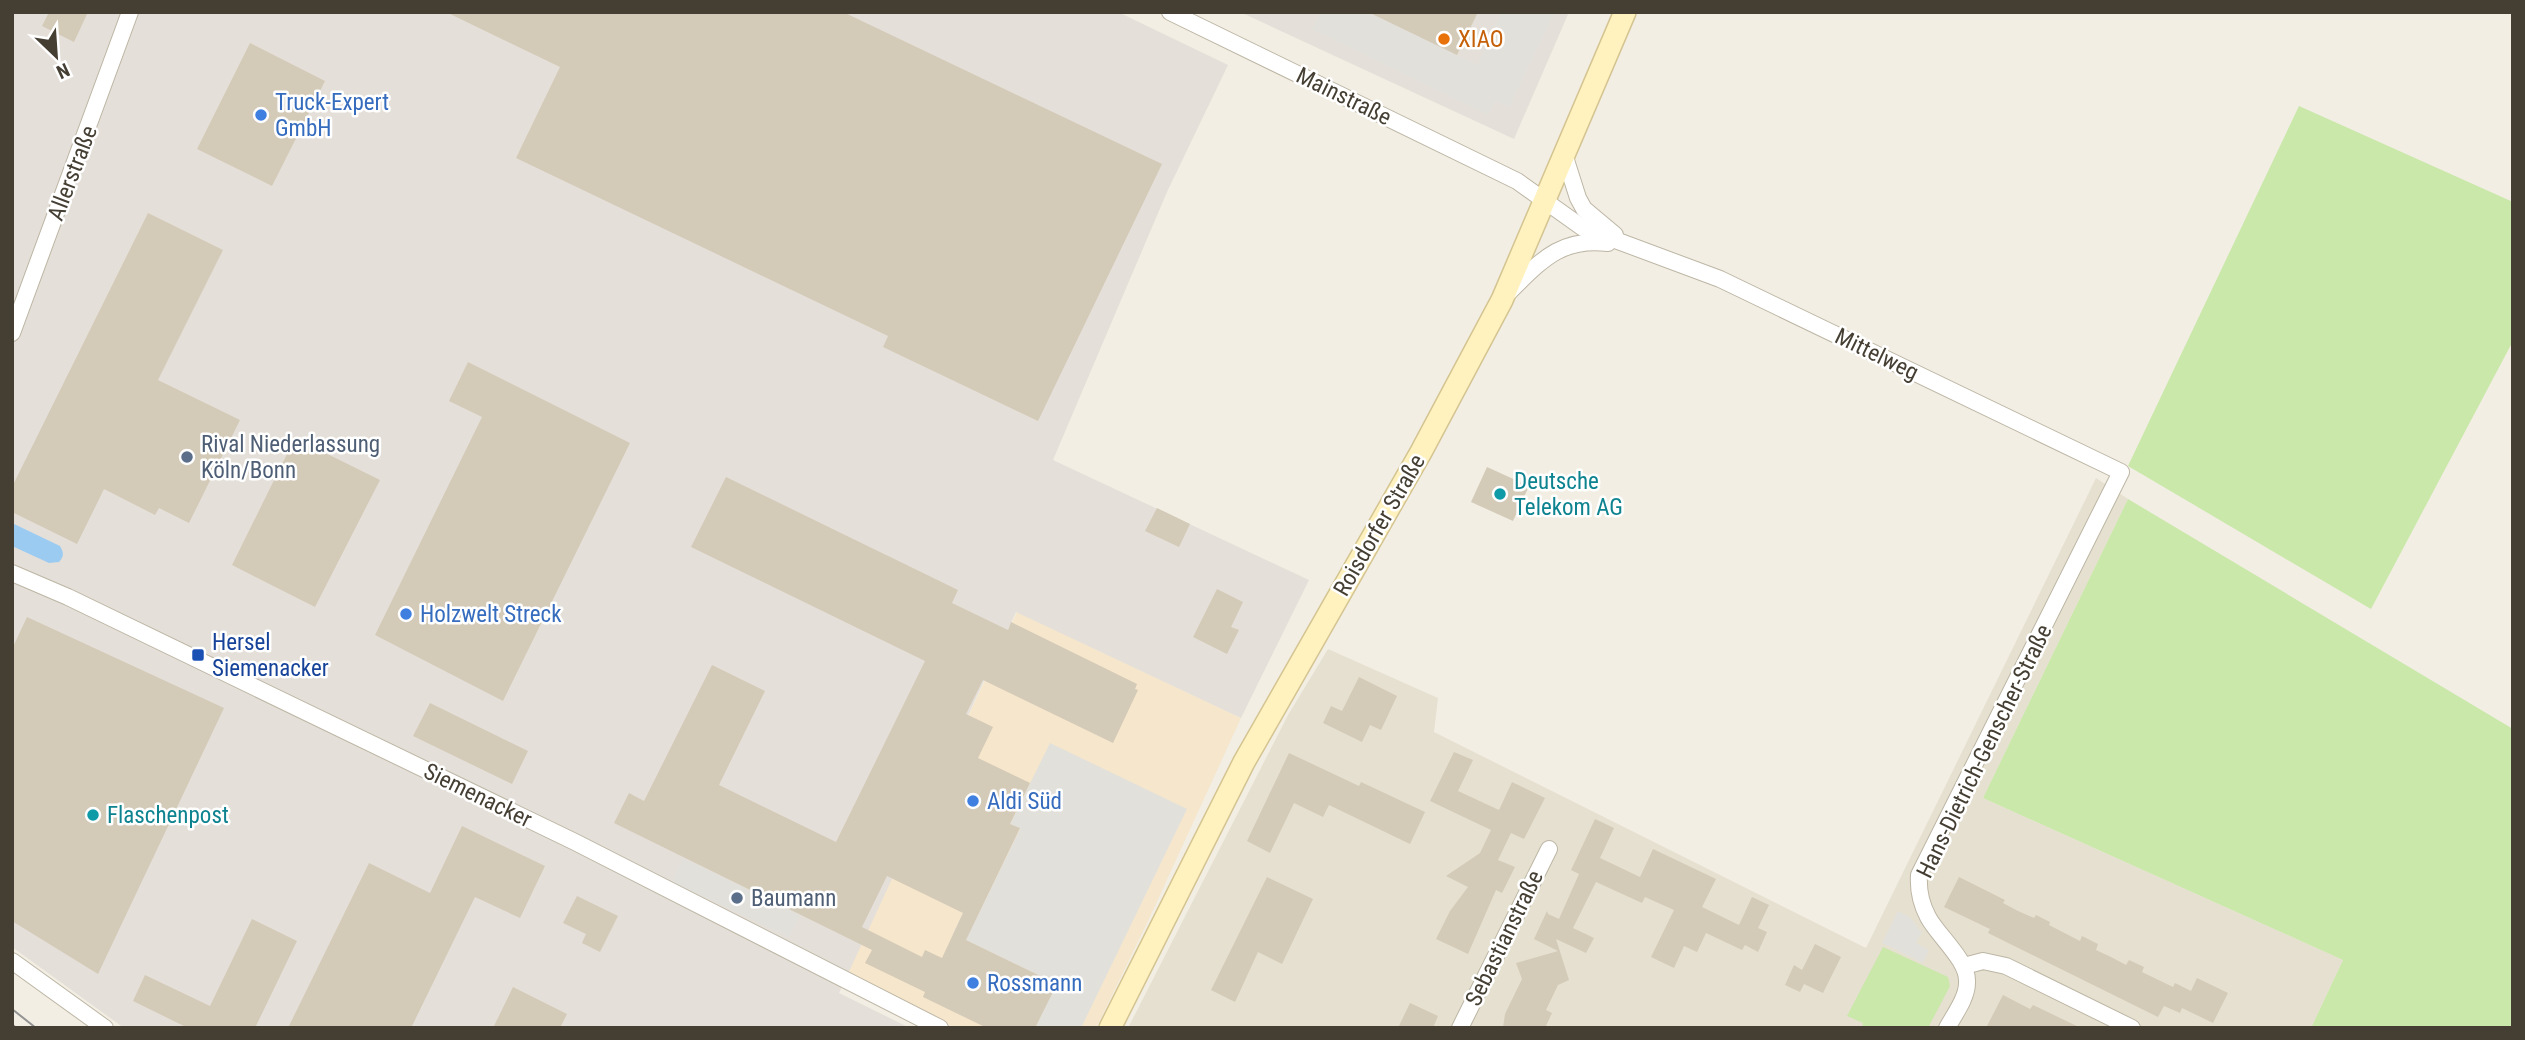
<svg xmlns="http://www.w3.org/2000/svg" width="2525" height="1040" font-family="'Roboto Condensed',sans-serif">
<rect width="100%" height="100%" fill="#f2eee3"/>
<polygon fill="#e6e0d0" points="2096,478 2128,499 1983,798 2343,960 2311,1028 1128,1028 1288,715 1328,649 1438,698 1434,732 1866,948"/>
<polygon fill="#f5e6cc" points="1017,612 1241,718 1149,919 1096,1028 955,1028 848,972"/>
<g fill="#e4dfd8">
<polygon points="12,12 1118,12 1228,65 1167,192 1053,460 1309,580 1241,718 1016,612 839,993 910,1028 124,1028 12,947"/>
<polygon points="1240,12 1569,12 1514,139"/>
</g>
<g fill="#c9e8a9">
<polygon points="2299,106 2513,202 2513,341 2371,609 2128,466"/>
<polygon points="2128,499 2513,729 2513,1028 2311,1028 2343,960 1983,798"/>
<polygon points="1883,947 1948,977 1950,986 1928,1028 1862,1028 1863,1023 1847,1016"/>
</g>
<g fill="#e2e0db">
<polygon points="1321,12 1378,12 1377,16 1477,65 1502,12 1555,12 1509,107 1495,101 1488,115 1312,29"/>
<polygon points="1050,743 1187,809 1081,1028 1035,1028 1056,984 953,934 963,913 976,919 1020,829 1010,824"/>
<polygon points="683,858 800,915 789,937 672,882"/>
<polygon points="1898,911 1910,917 1922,933 1916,943 1929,950 1923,963 1882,943"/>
</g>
<path fill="#9ccbf2" d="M 12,523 L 60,546 C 64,553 64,556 59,562 L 49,563 L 12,546 Z"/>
<g fill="#d4cab8" fill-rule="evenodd">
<polygon points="49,12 88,12 74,42 42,26"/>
<polygon points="446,12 843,12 1162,164 1038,421 883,347 888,336 516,158 560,67"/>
<polygon points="1368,12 1478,12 1457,55"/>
<polygon points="250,43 325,81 272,186 197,149"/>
<polygon points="148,213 223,250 158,380 240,420 189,523 159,508 155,515 104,489 77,544 12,512 12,487"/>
<polygon points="468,362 630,443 503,701 375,635 482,417 449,401"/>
<polygon points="295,438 380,480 315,607 232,565"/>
<polygon points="1487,467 1529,486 1513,521 1471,502"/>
<path d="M 726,477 L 958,590 L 952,603 L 1008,630 L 1011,622 L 1137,684 L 1135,689 L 1138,690 L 1113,743 L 983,680 L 966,714 L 993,727 L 978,758 L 1030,783 L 1010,824 L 1020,828 L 966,940 L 1057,984 L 1035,1028 L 987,1028 L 923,997 L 925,992 L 865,963 L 872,950 L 614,823 L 629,793 L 644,801 L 712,665 L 765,691 L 719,785 L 836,842 L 925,661 L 691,547 ZM 887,876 L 963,913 L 942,958 L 925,950 L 922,957 L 862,927 Z"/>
<polygon points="1157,508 1190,524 1179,547 1145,531"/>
<polygon points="1217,589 1243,602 1231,627 1239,630 1227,654 1193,637"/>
<polygon points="27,617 224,708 98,974 12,921 12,649"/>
<polygon points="1359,677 1397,696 1381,730 1370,725 1362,742 1323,723 1331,706 1342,711"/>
<polygon points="430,703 528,751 512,784 413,736"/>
<polygon points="1454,752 1473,760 1458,791 1499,810 1512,782 1545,798 1524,839 1511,833 1498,860 1515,867 1502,893 1496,890 1468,954 1436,939 1450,911 1468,887 1446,876 1480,853 1491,830 1430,801"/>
<polygon points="1289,753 1359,786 1361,782 1425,812 1410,844 1329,805 1323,817 1294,803 1270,853 1247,841"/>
<polygon points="1595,819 1614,828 1600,858 1640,877 1653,849 1716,879 1702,907 1739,925 1752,897 1769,905 1758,928 1767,932 1758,952 1745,945 1742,950 1706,933 1697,952 1684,946 1674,968 1651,957 1674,910 1645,897 1642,903 1596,882 1573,928 1594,938 1586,953 1556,939 1569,980 1558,985 1546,1010 1552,1013 1545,1028 1503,1028 1505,1014 1522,979 1516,963 1558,951 1534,939 1547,911 1548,914 1559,919 1579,874 1571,870"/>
<polygon points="462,826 545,866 520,918 475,897 411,1028 288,1028 369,863 430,893"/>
<polygon points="1267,877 1313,899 1282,964 1258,952 1235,1002 1211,990"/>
<polygon points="1959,877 2005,900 2003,903 2018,911 2034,918 2036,915 2050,922 2049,925 2080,941 2082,936 2098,944 2096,950 2111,957 2126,965 2129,960 2144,967 2142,972 2173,987 2175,983 2191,991 2197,978 2228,993 2213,1023 2182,1008 2180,1013 2164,1006 2158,1017 1988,933 1990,929 1944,907"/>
<polygon points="577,896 618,916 600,952 582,943 586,934 563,923"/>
<polygon points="252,919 297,941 255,1028 188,1028 133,1001 145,975 210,1006"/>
<polygon points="1815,944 1841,957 1823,993 1804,984 1800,992 1785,985 1794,965 1802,970"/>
<polygon points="513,987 567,1014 560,1028 493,1028"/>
<polygon points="2003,995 2030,1009 2033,1005 2081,1028 1986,1028"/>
<polygon points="1410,1003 1438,1016 1433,1028 1398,1028"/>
</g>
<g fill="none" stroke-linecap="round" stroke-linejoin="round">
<defs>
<g id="street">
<path d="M 1170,12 L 1517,181 L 1583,228 L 1720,279 L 2121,472 L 1919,875 C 1918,890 1921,904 1928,917 C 1938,936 1969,961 1967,983 C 1967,998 1954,1015 1947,1028"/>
<polyline points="1564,154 1578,198 1584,209 1615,235"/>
<path d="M 1508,293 C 1540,262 1560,237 1608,243"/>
<polyline points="12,333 130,12"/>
<polyline points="12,573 68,597 575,842 940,1028"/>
<polyline points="12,961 105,1028"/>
<polyline points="1964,966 1983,961 2006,966 2132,1028"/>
<polyline points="1460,1028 1549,849"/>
</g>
<polyline id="secondary" points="1110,1028 1244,762 1421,452 1502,300 1625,12"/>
</defs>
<use href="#street" stroke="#bdb6a5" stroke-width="18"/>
<use href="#secondary" stroke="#d4c491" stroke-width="24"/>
<use href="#street" stroke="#fff" stroke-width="16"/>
<use href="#secondary" stroke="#fff2bf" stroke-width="21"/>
<g stroke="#939393" stroke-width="2">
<polyline points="12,1009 36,1028"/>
<polyline points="12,1024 16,1028"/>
</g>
</g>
<circle fill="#e8710a" stroke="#fff" stroke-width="2.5" cx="1444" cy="39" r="7"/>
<g fill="#3f7fe0" stroke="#fff" stroke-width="2.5">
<circle cx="261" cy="115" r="7"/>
<circle cx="406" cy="614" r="7"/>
<circle cx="973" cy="801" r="7"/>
<circle cx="973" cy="983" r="7"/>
</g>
<g fill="#5c6f8a" stroke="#fff" stroke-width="2.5">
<circle cx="187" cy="457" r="7"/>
<circle cx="737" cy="898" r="7"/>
</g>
<g fill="#0f9aa8" stroke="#fff" stroke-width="2.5">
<circle cx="1500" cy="494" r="7"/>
<circle cx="93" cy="815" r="7"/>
</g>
<rect fill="#1a4fb4" stroke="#fff" stroke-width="2.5" x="191" y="648" width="14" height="14" rx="3.5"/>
<g text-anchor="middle" stroke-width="5" stroke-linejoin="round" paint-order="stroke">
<g font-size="23" fill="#c56008" stroke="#fff" text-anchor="start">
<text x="1458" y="47">XIAO</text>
</g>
<g font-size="23" fill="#443e33" stroke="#fff">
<text transform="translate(1344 96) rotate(26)" y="8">Mainstraße</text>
<text transform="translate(72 173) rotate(-69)" y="8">Allerstraße</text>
<text transform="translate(1877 354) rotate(26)" y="8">Mittelweg</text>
<text transform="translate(1379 525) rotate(-60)" y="8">Roisdorfer Straße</text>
<text transform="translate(1984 751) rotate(-64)" y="8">Hans-Dietrich-Genscher-Straße</text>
<text transform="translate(478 795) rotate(26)" y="8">Siemenacker</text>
<text transform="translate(1504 938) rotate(-64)" y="8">Sebastianstraße</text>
</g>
<g font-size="23" fill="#366cbe" stroke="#fff" text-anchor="start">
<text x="275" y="110">Truck-Expert<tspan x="275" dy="26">GmbH</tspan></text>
<text x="420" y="622">Holzwelt Streck</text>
<text x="987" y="809">Aldi Süd</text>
<text x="987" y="991">Rossmann</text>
</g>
<g font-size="23" fill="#4e5e75" stroke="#fff" text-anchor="start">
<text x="201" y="452">Rival Niederlassung<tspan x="201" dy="26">Köln/Bonn</tspan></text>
<text x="751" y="906">Baumann</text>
</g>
<g font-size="23" fill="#0d838f" stroke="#fff" text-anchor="start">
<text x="1514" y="489">Deutsche<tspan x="1514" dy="26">Telekom AG</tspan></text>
<text x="107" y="823">Flaschenpost</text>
</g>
<g font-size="23" fill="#164399" stroke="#fff" text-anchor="start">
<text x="212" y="650">Hersel<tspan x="212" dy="26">Siemenacker</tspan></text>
</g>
</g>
<rect width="2525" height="1040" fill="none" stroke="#443e33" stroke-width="28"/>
<g transform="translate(56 56) rotate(155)" stroke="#ffffff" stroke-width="5" paint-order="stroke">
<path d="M0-5L12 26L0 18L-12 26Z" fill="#443e33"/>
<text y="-10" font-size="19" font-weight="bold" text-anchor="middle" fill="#443e33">N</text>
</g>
</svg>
